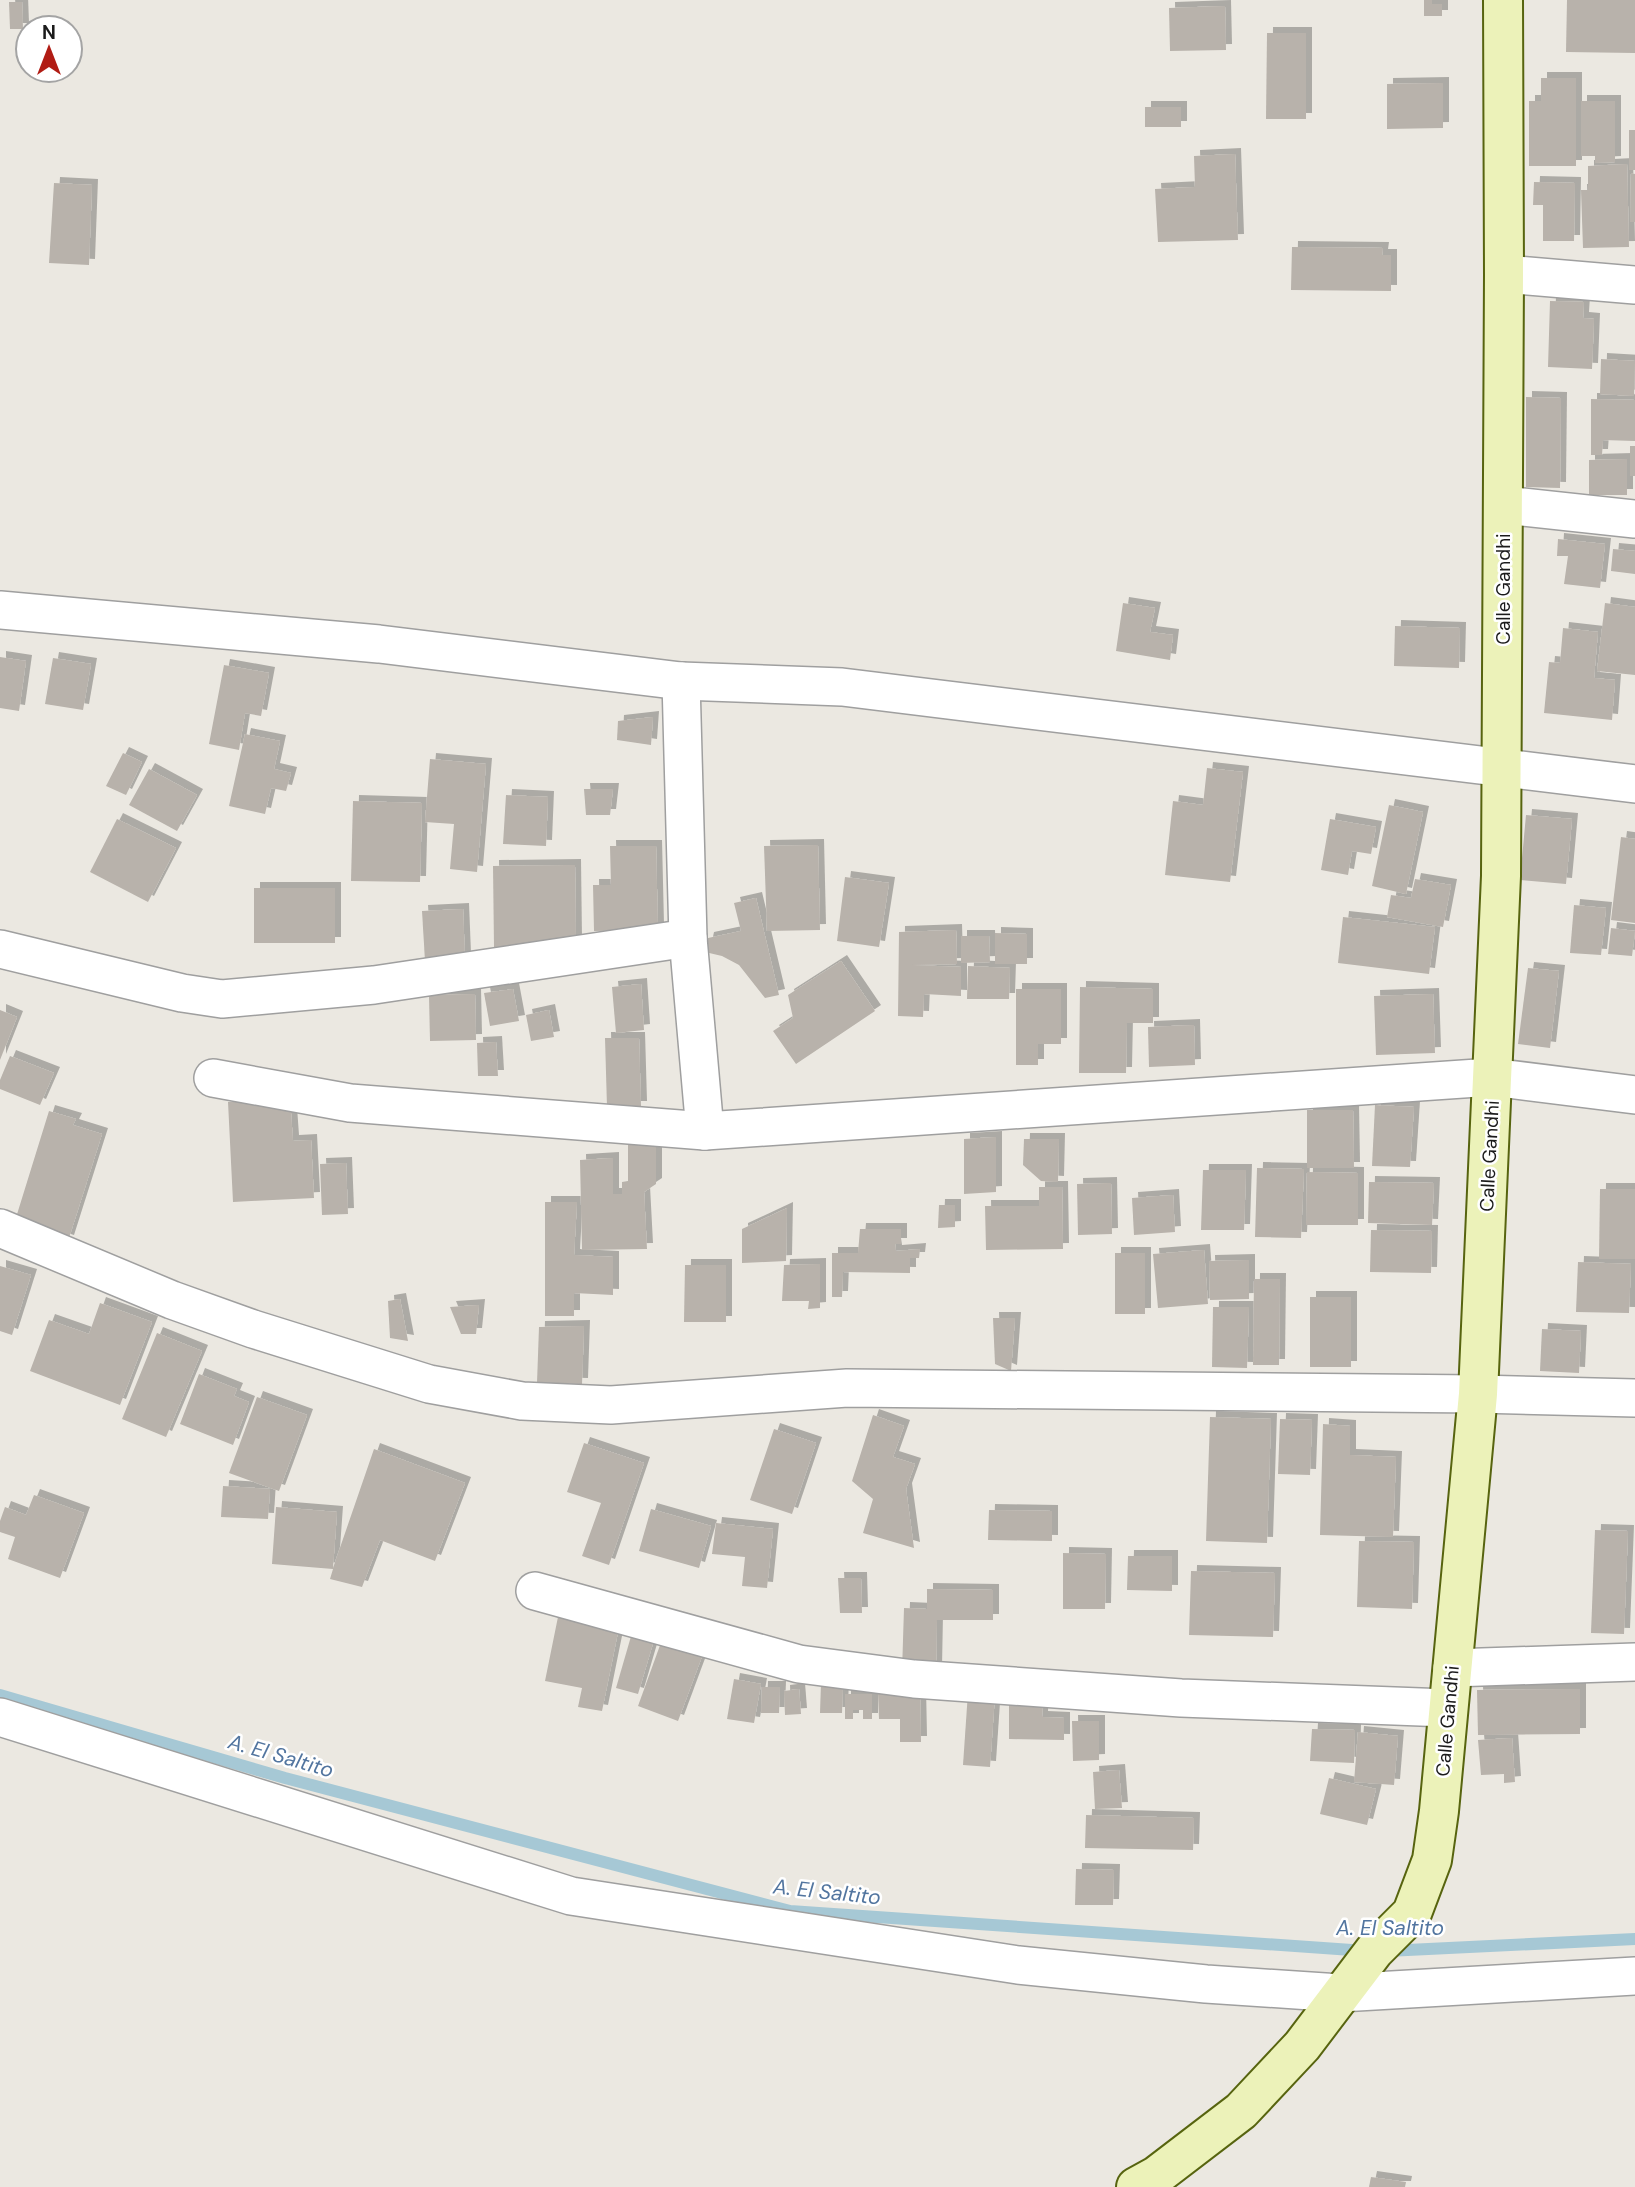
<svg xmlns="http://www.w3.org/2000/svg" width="1635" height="2187" font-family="'DM Sans',sans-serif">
<defs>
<filter id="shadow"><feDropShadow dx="6" dy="-6" stdDeviation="0" flood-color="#0004"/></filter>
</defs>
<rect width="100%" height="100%" fill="#ebe8e1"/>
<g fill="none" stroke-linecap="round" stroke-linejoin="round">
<g stroke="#a6c8d5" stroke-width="12">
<polyline points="0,1695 285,1778 790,1911 1366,1951"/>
<polyline points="1387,1951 1635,1939"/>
</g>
</g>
<g fill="#b8b2ab" filter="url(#shadow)">
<polygon points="1424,0 1432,0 1432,4 1442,4 1442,16 1424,16"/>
<polygon points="1567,0 1635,0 1635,53 1566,52"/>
<polygon points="9,2 22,2 23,29 10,29"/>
<polygon points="1225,6 1226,50 1170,51 1169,8"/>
<polygon points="1267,33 1306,33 1306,119 1266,119"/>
<polygon points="1541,78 1576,78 1576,166 1529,166 1529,101 1541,101"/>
<polygon points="1443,83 1443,128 1387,129 1387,84"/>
<polygon points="1581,101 1615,101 1615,162 1595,163 1595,156 1581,156"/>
<rect x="1145" y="107" width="36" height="20"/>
<rect x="1629" y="130" width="6" height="40"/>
<polygon points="1235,154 1238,240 1158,242 1155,189 1195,187 1194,156"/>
<polygon points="1627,164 1629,247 1583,248 1581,190 1588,190 1588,166"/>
<polygon points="1631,173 1635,174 1635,222 1630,222"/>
<polygon points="1534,182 1575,183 1574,241 1543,241 1543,205 1533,205"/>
<polygon points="54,183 92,185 89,265 49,263"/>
<polygon points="1292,247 1383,248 1382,255 1391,255 1391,291 1291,290"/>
<polygon points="1550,301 1584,302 1583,318 1594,319 1592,369 1548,367"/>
<polygon points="1601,359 1635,361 1634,396 1600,394"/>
<polygon points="1526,397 1561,398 1560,488 1526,487"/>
<polygon points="1591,399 1635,400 1635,441 1603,440 1602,455 1591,455"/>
<rect x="1630" y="446" width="5" height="30"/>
<polygon points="1627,459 1627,495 1589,495 1589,460"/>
<polygon points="1558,539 1605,544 1600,588 1564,584 1568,556 1557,556"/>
<polygon points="1613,549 1635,551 1635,574 1611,571"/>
<polygon points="1123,603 1155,608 1150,632 1173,635 1170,660 1116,651"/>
<polygon points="1605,603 1635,607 1635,675 1597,671"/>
<polygon points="1395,626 1460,628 1459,668 1394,666"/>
<polygon points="1563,628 1598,632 1594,678 1615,680 1612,720 1544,713 1549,662 1560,663"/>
<polygon points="0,657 26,661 19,711 0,708"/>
<polygon points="53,658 91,664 83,710 45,704"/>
<polygon points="224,665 269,673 261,716 245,713 239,750 209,744"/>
<polygon points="653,717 651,745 617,740 618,721"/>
<polygon points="245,734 280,741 274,769 291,773 286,791 271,788 265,814 229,806"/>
<polygon points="123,753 142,762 126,795 106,786"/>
<polygon points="430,759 486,764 477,872 450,869 454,824 425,822"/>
<polygon points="1207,768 1243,772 1230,882 1165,875 1173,801 1203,805"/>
<polygon points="149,769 197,795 177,831 129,805"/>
<polygon points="584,789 613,789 610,815 586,815"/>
<polygon points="506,795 548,797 546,846 503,844"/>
<polygon points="353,801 422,803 420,882 351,881"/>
<polygon points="1389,805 1423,812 1406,894 1372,886"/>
<polygon points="1526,815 1572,819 1566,884 1520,880"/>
<polygon points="117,819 176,848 148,902 90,872"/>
<polygon points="1330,819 1376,827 1371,854 1352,851 1348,875 1321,870"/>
<polygon points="1621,837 1635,839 1635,923 1611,920"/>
<polygon points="818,845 820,930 767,931 764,846"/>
<polygon points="610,846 656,846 658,930 594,931 593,885 611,885"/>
<polygon points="575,865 576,945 494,947 493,866"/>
<polygon points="845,877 889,883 879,947 837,941"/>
<polygon points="1415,879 1451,885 1443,927 1387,917 1391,895 1411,898"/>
<rect x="254" y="888" width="81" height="55"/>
<polygon points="756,898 779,995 765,998 739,965 722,956 705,952 708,938 741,931 734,903"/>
<polygon points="1574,905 1606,908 1601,955 1570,953"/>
<polygon points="463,909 465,959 425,961 422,911"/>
<polygon points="1343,917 1435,927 1429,974 1338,963"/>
<polygon points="1611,928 1635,931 1632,956 1608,954"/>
<polygon points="956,930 957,964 912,965 961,967 961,996 924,994 923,1017 898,1016 899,932"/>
<polygon points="995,933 1027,934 1027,964 995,964"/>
<polygon points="961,936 989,936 990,962 961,963"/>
<polygon points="841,961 875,1011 796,1064 773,1031 793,1018 788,995"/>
<polygon points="968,966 1010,968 1009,999 967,999"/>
<polygon points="1528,968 1559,971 1550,1048 1518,1044"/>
<polygon points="641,984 644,1030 616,1033 612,987"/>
<polygon points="1080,987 1153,989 1153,1023 1127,1023 1126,1073 1079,1073"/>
<polygon points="513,989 519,1021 490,1026 484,993"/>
<polygon points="1016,989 1061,989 1061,1044 1038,1044 1038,1065 1016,1065"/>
<polygon points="475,994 476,1040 430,1041 429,995"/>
<polygon points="1433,994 1435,1053 1376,1055 1374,996"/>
<polygon points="0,1010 17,1017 0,1060"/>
<polygon points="549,1010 554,1037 531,1041 526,1015"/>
<polygon points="1194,1025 1195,1065 1149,1067 1148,1027"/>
<polygon points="605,1038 639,1038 641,1107 607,1107"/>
<polygon points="496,1042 498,1076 478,1076 477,1043"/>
<polygon points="10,1056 54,1073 40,1105 0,1089 0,1080"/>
<polygon points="290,1099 293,1141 311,1140 314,1198 233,1202 228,1102"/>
<polygon points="1375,1105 1414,1107 1410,1167 1372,1166"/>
<polygon points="1307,1110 1353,1110 1354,1168 1307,1168"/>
<polygon points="49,1111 76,1119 73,1125 102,1134 68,1241 14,1224"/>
<polygon points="996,1137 996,1192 964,1194 964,1139"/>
<polygon points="1024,1139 1059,1139 1058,1182 1041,1181 1023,1165"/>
<polygon points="628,1143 656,1145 656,1184 644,1192 647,1249 582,1250 580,1160 613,1158 613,1194 622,1194 622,1182 628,1181"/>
<polygon points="346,1163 348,1214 322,1215 320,1164"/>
<polygon points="1257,1168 1304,1169 1301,1238 1255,1237"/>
<polygon points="1203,1170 1246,1170 1244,1230 1201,1230"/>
<polygon points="1307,1172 1358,1173 1358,1225 1306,1225"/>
<polygon points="1369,1182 1434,1183 1432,1225 1368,1223"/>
<polygon points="1111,1183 1112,1234 1078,1235 1077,1184"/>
<polygon points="1039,1187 1062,1187 1063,1249 986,1250 985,1206 1039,1206"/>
<polygon points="1600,1189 1635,1189 1635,1259 1599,1259"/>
<polygon points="1173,1195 1175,1232 1134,1235 1132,1198"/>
<polygon points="545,1202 577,1202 574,1255 613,1257 613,1295 574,1293 574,1316 545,1316"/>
<polygon points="939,1205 955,1205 955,1227 938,1228"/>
<polygon points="787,1208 786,1261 742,1263 742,1229"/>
<polygon points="860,1229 901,1229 901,1244 895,1244 896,1251 920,1249 919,1258 910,1258 910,1273 843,1272 842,1297 832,1297 832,1253 858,1253"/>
<polygon points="1371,1230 1432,1231 1431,1273 1370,1272"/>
<polygon points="1204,1250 1208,1304 1158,1308 1153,1254"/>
<rect x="1115" y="1253" width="30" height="61"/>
<polygon points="1249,1260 1249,1299 1210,1300 1209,1261"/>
<polygon points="1578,1262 1631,1264 1629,1313 1576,1312"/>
<polygon points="820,1264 820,1308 808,1309 809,1301 782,1301 784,1265"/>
<polygon points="685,1265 726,1265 726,1322 684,1322"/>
<polygon points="0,1266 31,1275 12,1335 0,1331"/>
<polygon points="1254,1279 1280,1279 1279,1365 1253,1365"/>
<rect x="1310" y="1297" width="41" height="70"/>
<polygon points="400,1299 408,1341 390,1338 388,1301"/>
<polygon points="100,1303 152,1322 120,1405 30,1371 49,1320 89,1334"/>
<polygon points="479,1305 476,1334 461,1334 450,1307"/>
<polygon points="1213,1307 1249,1307 1247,1368 1212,1367"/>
<polygon points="993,1318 1015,1318 1011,1371 995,1364"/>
<polygon points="584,1326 582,1384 537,1383 539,1327"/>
<polygon points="1542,1329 1581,1331 1579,1373 1540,1371"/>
<polygon points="157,1333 202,1351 166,1437 122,1419"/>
<polygon points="199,1374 237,1389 234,1396 249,1402 233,1445 180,1424"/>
<polygon points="257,1397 307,1415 279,1491 229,1473"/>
<polygon points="873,1415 904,1426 893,1457 915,1464 906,1489 914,1548 863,1533 873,1499 852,1481"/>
<polygon points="1210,1417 1271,1419 1267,1543 1206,1541"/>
<polygon points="1280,1419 1312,1420 1310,1475 1278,1474"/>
<polygon points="1323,1424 1350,1426 1350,1455 1396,1457 1393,1537 1320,1535"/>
<polygon points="774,1429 816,1443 792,1514 750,1500"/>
<polygon points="584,1443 644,1463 609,1565 582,1556 601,1503 567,1492"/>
<polygon points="374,1449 465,1483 435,1561 380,1540 362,1587 330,1579 333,1569 272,1564 276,1507 337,1512 333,1568"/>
<polygon points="223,1486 270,1489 268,1519 221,1517"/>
<polygon points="34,1495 84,1513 60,1578 8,1559 15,1537 0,1532 0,1521 5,1507 26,1515"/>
<polygon points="651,1509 711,1526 699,1568 639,1551"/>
<polygon points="989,1510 1052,1511 1052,1541 988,1540"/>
<polygon points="716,1523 773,1529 767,1588 742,1586 745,1557 712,1554"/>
<polygon points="1595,1530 1628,1531 1624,1634 1591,1633"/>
<polygon points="1359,1541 1414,1542 1412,1609 1357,1607"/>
<polygon points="1063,1553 1106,1554 1105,1609 1063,1609"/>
<polygon points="1128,1556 1172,1556 1172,1591 1127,1590"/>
<polygon points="1191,1571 1275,1573 1273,1637 1189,1635"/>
<polygon points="838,1578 861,1578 862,1613 840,1613"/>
<polygon points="927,1589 993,1590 993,1620 937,1620 936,1673 902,1672 904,1608 927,1609"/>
<polygon points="560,1607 597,1614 595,1628 618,1632 602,1711 578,1707 582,1688 545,1681"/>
<polygon points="634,1626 656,1633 638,1694 616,1688"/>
<polygon points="663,1637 704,1651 678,1721 638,1706"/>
<polygon points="734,1679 761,1684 754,1723 727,1719"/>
<polygon points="821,1683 843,1684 842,1713 820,1713"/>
<polygon points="762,1687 780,1687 779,1713 761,1713"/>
<polygon points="799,1689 801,1714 785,1715 784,1691"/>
<polygon points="1580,1689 1580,1734 1478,1735 1477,1690"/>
<polygon points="920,1692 921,1742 900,1742 900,1719 879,1719 878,1693"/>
<polygon points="968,1692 995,1694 990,1767 963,1765"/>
<polygon points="845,1694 872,1694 872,1719 863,1719 863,1710 853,1710 853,1719 845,1719"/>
<polygon points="1009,1697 1043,1697 1042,1717 1064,1718 1064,1740 1009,1739"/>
<polygon points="1072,1721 1099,1721 1099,1760 1073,1761"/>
<polygon points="1312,1729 1355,1730 1354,1763 1310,1761"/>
<polygon points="1358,1732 1398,1736 1394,1785 1354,1782"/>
<polygon points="1512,1738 1515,1782 1504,1783 1504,1774 1481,1775 1478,1740"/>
<polygon points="1119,1770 1122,1808 1095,1809 1093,1772"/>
<polygon points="1329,1778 1376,1789 1367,1825 1320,1814"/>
<polygon points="1086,1815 1194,1818 1193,1850 1085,1848"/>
<polygon points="1076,1869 1114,1870 1113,1905 1075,1905"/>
<polygon points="1371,2177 1406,2182 1405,2187 1369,2187"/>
</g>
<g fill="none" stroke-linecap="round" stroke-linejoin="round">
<defs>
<g id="minor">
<polyline points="1504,274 1635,285"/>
<polyline points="1504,505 1635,519"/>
<polyline points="0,610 379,644 681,681 842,687 1635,784"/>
<polyline points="681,681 688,938 705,1131"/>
<polyline points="0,949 182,993 222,999 374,985 688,938"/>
<polyline points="213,1078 350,1103 705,1131 1492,1077 1635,1095"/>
<polyline points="0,1228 172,1300 253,1329 429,1384 522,1401 611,1405 847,1388 1478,1394 1635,1398"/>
<polyline points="535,1591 799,1664 914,1679 1181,1698 1447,1708"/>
<polyline points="1452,1668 1635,1662"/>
<polyline points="0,1717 571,1896 1018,1965 1206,1984 1340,1993 1635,1976"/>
</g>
<polyline id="secondary" points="1136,2187 1156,2176 1241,2111 1302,2046 1374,1951 1412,1913 1432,1860 1439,1811 1478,1394 1501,876 1504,274 1503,0"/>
</defs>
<use href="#minor" stroke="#9f9f9f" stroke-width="40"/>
<use href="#secondary" stroke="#57640f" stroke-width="42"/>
<use href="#minor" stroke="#fff" stroke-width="37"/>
<use href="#secondary" stroke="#ecf2b9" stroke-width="38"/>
</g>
<g text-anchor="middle" stroke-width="5" stroke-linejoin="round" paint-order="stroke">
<g font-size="19" fill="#1b1b1b" stroke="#fff">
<text transform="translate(1503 589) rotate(-90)" y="7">Calle Gandhi</text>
<text transform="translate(1489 1156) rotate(-87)" y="7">Calle Gandhi</text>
<text transform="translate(1447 1721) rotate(-85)" y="7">Calle Gandhi</text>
</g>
<g font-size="21" font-style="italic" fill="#52759f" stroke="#fff">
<text transform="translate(281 1756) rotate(16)" y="7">A. El Saltito</text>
<text transform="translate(827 1892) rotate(6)" y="7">A. El Saltito</text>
<text x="1390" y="1935">A. El Saltito</text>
</g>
</g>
<g transform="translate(49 49)"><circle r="33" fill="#ffffff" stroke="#a4a4a4" stroke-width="2"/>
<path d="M0-5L12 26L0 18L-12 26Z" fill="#b11c14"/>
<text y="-10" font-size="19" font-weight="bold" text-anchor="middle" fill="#1b1b1b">N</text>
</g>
</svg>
